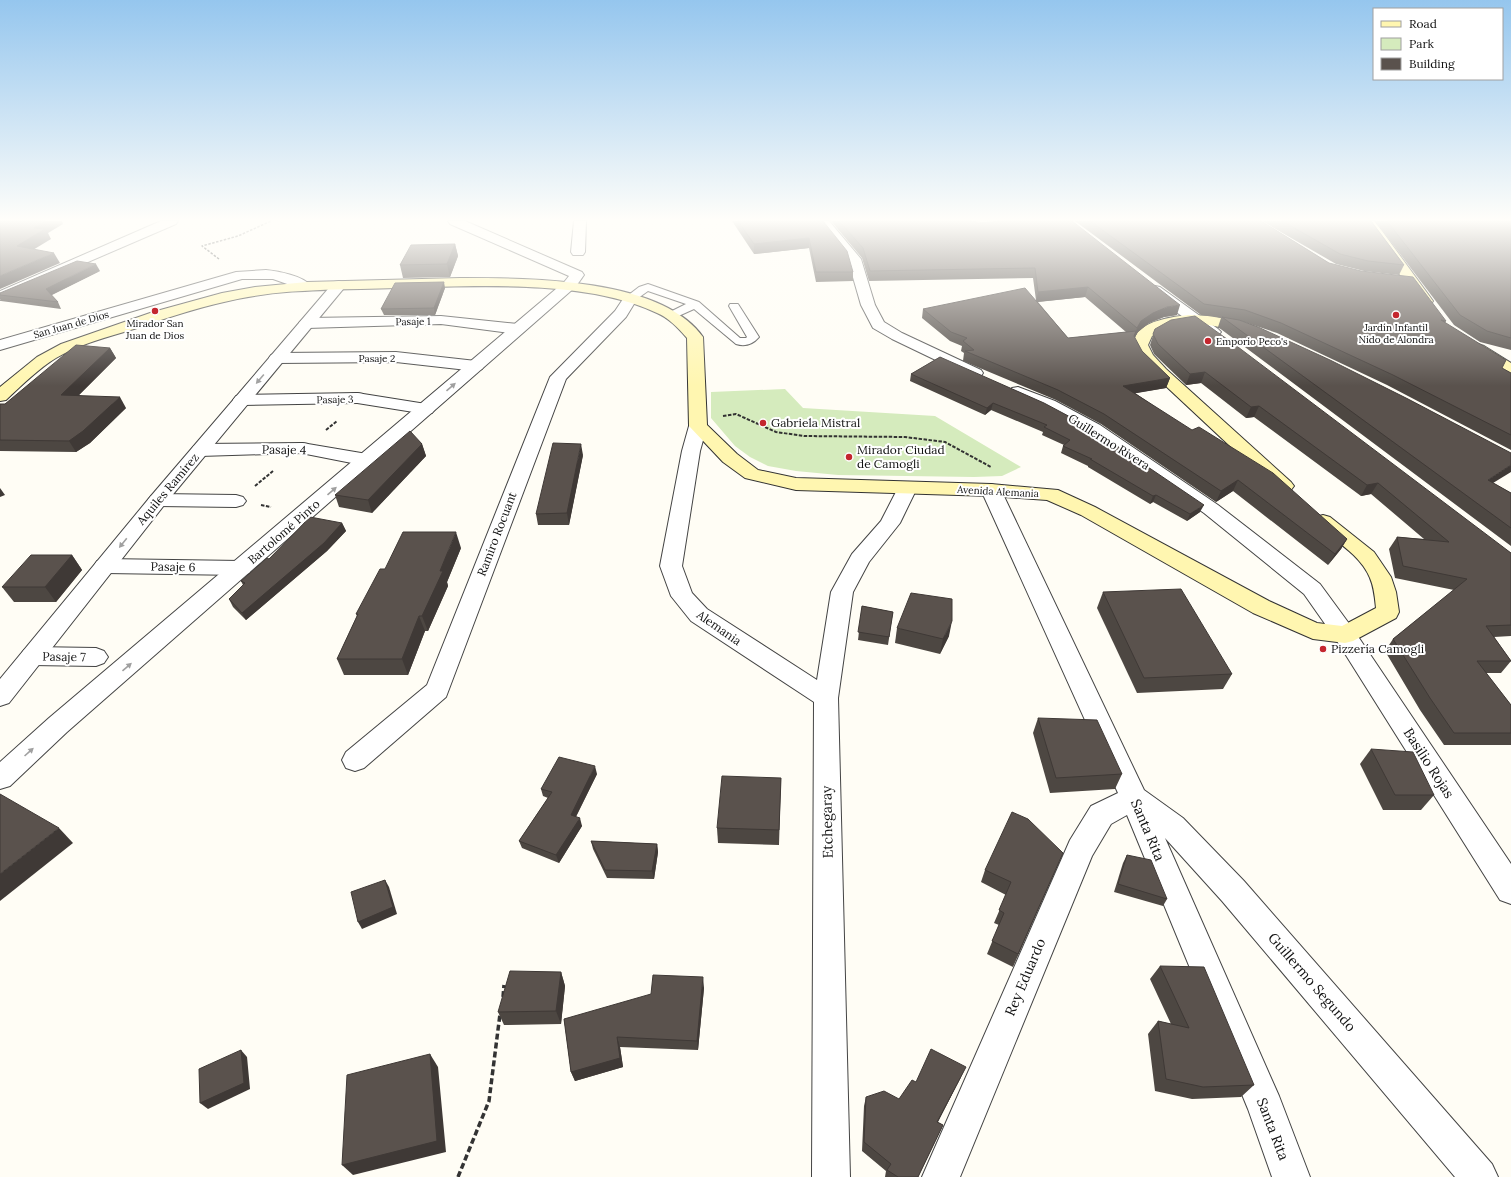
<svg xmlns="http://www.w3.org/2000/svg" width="1511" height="1177" font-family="Lora,serif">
<rect width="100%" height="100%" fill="#fffdf5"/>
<polygon fill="#d5ebbd" points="785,389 803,408 935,416 1021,467 1002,476 974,477 838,475 796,471 768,466 750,457 735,446 711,418 711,392"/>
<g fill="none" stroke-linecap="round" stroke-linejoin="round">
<defs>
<path id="service" d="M 648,284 L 699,302 L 740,338 L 746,338 L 747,337 L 729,306 L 730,304 L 738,304 L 759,337 C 753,344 745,347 736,344 L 694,309 L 674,318 L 666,318 L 665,316 L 666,314 L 686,304 L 648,291 L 634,301 L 626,301 L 625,299 L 626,297 L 639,287 Z"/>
<g id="pedestrian">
<polygon points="441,316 518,324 523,326 526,329 523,332 518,334 441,324 307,328 302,326 299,323 302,320 307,318"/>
<polygon points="357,393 426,404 432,405 435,409 432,413 426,414 351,402 348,398 351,394"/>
<polygon points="302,443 367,454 374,456 376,460 374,464 367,466 296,452 293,448 296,444"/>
<polygon points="105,559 241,561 249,563 252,568 249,573 241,575 105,573 97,571 94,566 97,561"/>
</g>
<g id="minor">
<polygon points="161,221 178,221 176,224 0,300 0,291"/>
<path d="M 448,221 L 465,221 L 582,272 L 584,275 C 578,283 574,292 563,289 L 561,286 L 569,276 L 450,224 Z"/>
<polygon points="574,221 586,221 585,252 583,255 573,255 571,252"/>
<path d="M 266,270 C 278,271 304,276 311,286 L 309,289 L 304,290 L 273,279 L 242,279 L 0,350 L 0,340 L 236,272 Z"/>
<polygon points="630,295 635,296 637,299 626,317 566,379 446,697 364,768 355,771 346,768 342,760 346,752 427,685 550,377 615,311 625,296"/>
<polygon points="396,352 476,361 482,363 484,366 482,369 476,371 396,362 277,363 271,361 269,358 271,355 277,353"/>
<polygon points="357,393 363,394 366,398 363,402 357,403 242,405 236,404 233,400 236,396 242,395"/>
<polygon points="698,421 704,422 707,426 700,451 682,566 692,593 707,609 817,680 831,592 852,554 881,521 900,484 907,482 914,484 917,488 900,523 869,562 853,592 838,698 850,1177 812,1177 814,702 691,621 671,596 660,566 682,451 689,426 692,422"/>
<polygon points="302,443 308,444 311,448 308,452 302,453 200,456 194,454 191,450 194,446 200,444"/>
<polygon points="991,484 998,486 1001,490 1144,790 1183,818 1244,881 1492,1164 1498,1177 1455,1177 1222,901 1165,838 1279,1096 1310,1177 1272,1177 1248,1109 1127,815 1111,824 1092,856 960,1177 922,1177 1070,840 1091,806 1118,793 981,490 984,486"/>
<polygon points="158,494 236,495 243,497 246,501 243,505 236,507 158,506 151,504 148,500 151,496"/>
<polygon points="1345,627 1353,629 1511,864 1511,904 1500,900 1337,641 1333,635 1337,629"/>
<polygon points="32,647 96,648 104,651 108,657 104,663 96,666 32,665 24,662 20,656 24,650"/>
</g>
<g id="tertiary">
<polygon points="816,221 829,221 861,259 875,305 884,322 902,333 981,370 983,373 981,376 975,378 969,376 892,339 873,328 861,305 848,260"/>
<polygon points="339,281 344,282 346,285 344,288 165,504 9,703 0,706 0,679 151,496 334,282"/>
<polygon points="568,282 573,283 575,286 573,289 67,732 10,786 0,789 0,762 49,718 563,283"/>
<polygon points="1155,286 1160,287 1218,329 1221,332 1218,335 1213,337 1208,335 1150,293 1148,290 1150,287"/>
<polygon points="1018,387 1055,401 1100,425 1218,505 1320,584 1353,629 1357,635 1353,641 1345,643 1337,641 1304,594 1204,513 1088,433 1043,409 1012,396 1010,392 1012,388"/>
</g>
<g id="secondary">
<polygon points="1361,221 1374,221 1382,231 1433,301 1431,304 1426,305 1421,304"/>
<path d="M 460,278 C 526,278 661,277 703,337 L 707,425 L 737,454 L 758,470 L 796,478 L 991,484 L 1058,490 L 1095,507 L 1269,601 L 1317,623 L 1342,626 L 1376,608 C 1375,598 1374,587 1370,578 C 1361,555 1334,540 1316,525 L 1313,521 L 1316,517 L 1323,515 L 1330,517 L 1374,552 L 1391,577 L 1396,592 L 1399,612 L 1396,618 L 1353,641 L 1345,643 L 1313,639 L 1253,613 L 1081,515 L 1047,500 L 991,496 L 796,490 L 745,478 L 723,462 L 689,426 L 687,338 C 678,328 669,318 657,313 C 585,279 475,286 396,288 C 338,290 280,288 224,302 C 193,309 163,319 134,329 C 107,337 80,344 56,358 C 38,369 22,385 6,400 L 0,401 L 0,387 L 37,357 L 61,344 L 153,312 L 222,293 L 255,287 L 307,282 Z"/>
<path d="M 1188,315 L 1213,316 L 1253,326 L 1256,329 L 1253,332 L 1248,334 C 1213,325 1185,316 1152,336 L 1148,345 L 1153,355 L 1166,369 L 1291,482 L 1294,486 L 1291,490 L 1284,492 L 1277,490 L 1154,375 L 1140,360 L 1132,345 C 1134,341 1135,337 1137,333 C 1148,320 1172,317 1188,315 Z"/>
<polygon points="1478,344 1484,346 1511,363 1511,375 1505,373 1472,352 1470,349 1472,346"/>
</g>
</defs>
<use href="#service" stroke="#444" stroke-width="2"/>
<use href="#pedestrian" stroke="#444" stroke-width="2"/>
<use href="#minor" stroke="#444" stroke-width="2"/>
<use href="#tertiary" stroke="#444" stroke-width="2"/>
<use href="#secondary" stroke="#333" stroke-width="2"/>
<polyline stroke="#333" stroke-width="1.5" stroke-dasharray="2.5 1.5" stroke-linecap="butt" points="219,259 202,246 238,236 271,221"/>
<g stroke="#333" stroke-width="2" stroke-dasharray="3.5 1.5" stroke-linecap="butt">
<polyline points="723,416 736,414 776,432 804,436 905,437 945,442 991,467"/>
<polyline points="326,430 337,421"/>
<polyline points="255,486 273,471"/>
<polyline points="261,505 271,507"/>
</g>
<g stroke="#333" stroke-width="3.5" stroke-dasharray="6 3" stroke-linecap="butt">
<polyline points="503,997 504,985"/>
<polyline points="458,1177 489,1101 500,1014"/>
</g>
<use href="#service" fill="#fff" fill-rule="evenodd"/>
<use href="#pedestrian" fill="#fff" fill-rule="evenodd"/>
<use href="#minor" fill="#fff" fill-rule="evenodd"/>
<use href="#tertiary" fill="#fff" fill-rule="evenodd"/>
<use href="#secondary" fill="#fff6b0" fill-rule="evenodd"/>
</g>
<g fill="#4d4742" fill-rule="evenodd">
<polygon points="732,221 823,221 853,272 853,281 816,282 809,248 754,254"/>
<path d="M 831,221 L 983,221 L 974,222 L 1177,315 L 1164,317 L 1149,323 L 1138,332 L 1134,338 L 1142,351 L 1170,378 L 1166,388 L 1135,393 L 1347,539 L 1341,549 L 1328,565 L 1233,491 L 1216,502 L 1101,424 L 1056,400 L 963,361 L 964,353 L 961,351 L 962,346 L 950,341 L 922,318 L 923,309 L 1036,300 L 1033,278 L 869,281 L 862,258 ZM 1085,297 L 1126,332 L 1068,338 L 1038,302 Z"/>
<polygon points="1075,221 1261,221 1329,263 1446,321 1445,323 1502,368 1511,373 1511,450 1387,385 1277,333 1241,321 1235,320 1493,483 1511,493 1511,546 1218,327 1221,318 1201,315"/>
<polygon points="1262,221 1371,221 1404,265 1399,275 1364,271 1336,264"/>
<polygon points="1375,221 1511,221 1511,350 1480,342 1454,325"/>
<polygon points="455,244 458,256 450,277 403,278 400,265"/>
<polygon points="100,271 51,295 58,302 61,309 1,301 0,299 0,293"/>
<polygon points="445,288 435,315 384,315 381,309"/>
<polygon points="1155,329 1511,553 1511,636 1494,637 1511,661 1501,673 1486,673 1511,705 1511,745 1444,745 1420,710 1385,651 1393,639 1454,590 1395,578 1389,549 1397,537 1424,539 1371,494 1361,496 1254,417 1246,418 1201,383 1186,385 1154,354 1150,345"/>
<polygon points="110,348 116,358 79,395 126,408 90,443 76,452 0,451 0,404 5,404"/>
<polygon points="940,357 1200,512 1187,521 1153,502 1150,504 1088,467 1088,466 1061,453 1063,446 1064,445 1042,435 1043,432 991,410 985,415 910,381 911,374"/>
<polygon points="422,444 426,456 372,513 339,507 335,495"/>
<polygon points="583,455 569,525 538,525 536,514"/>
<polygon points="342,523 346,531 327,551 246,620 233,607 229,599 243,585 241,581 269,559"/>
<polygon points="461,548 447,582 448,586 428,631 425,631 408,675 344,675 337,659 357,616 356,614 385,569"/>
<polygon points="72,555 82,570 56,602 14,602 2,587"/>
<polygon points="1103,592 1232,674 1223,689 1137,693 1097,608"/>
<polygon points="862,606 893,612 888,645 858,640"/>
<polygon points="897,628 949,636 940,654 895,643"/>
<polygon points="1038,718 1122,774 1115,789 1050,793 1033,733"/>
<polygon points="1371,749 1434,795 1421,810 1383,810 1360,764"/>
<polygon points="597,774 576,817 582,826 559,863 522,848 519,841 548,798 543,796 541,789"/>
<polygon points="781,778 779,845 718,843 717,828"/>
<polygon points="591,841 657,844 658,852 654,879 607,878 593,849"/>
<polygon points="1063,853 1013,967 987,954 999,925 994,923 1006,895 981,882 985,870"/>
<polygon points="1127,855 1167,899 1163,906 1114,892 1123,863"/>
<polygon points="1160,966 1254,1085 1241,1097 1192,1099 1155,1091 1148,1034 1158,1021 1171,1024 1150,979"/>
<polygon points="561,972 565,986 561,1024 504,1025 498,1012"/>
<polygon points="704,988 698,1050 620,1047 623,1067 575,1081 571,1072 564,1019"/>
<polygon points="961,1077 938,1122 943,1125 918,1177 885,1177 886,1171 862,1151 864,1106 866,1097 899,1099 916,1082"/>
</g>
<g fill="#3f3936">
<polygon points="46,221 62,221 63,224 48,233 51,239 23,256 17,246 34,228"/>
<polygon points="809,238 809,248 754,254 754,244"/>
<polygon points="455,244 458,256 450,277 447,264"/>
<polygon points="54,253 60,263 0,289 0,276"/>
<polygon points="96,264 100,271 50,296 46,289"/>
<polygon points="444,282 445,288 435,315 434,308"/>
<polygon points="1088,287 1085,297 1036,302 1038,292"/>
<polygon points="1180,305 1177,315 1164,317 1149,323 1138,332 1134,339 1137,328 1141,321 1153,313 1167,307"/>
<polygon points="110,348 116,358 68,406 61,395"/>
<polygon points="1205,372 1201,383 1186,385 1190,374"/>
<polygon points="1170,378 1166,388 1120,396 1123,386"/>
<polygon points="120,397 126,408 90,443 76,452 69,441"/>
<polygon points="993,403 991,410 985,415 987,408"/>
<polygon points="1259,406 1254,417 1246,418 1251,407"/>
<polygon points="422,444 426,456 372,513 368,500"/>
<polygon points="581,444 583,455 569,525 567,513"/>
<polygon points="1511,465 1511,472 1480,491 1488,480"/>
<polygon points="1238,480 1233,491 1216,502 1221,491"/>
<polygon points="1378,483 1371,494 1361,496 1367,485"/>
<polygon points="0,488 5,495 0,497"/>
<polygon points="1156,495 1153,502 1150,504 1153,496"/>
<polygon points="1204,505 1200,512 1187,521 1190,514"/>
<polygon points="342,523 346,531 327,551 246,620 242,613"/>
<polygon points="456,532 461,548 447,582 448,586 428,631 422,616"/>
<polygon points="1347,539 1341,549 1328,565 1335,554"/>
<polygon points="72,555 82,570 56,602 45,587"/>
<polygon points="419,616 425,631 408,675 402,659"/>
<polygon points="952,621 949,636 940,654 943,639"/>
<polygon points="595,766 597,774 573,822 571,815"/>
<polygon points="580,818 582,826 559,863 556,855"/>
<polygon points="59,828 73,843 0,901 0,874"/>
<polygon points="657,844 658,852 654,879 652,871"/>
<polygon points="385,880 389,887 397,914 362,929 358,922"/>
<polygon points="561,972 565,986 561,1024 556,1011"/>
<polygon points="703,977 704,988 698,1050 697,1041"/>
<polygon points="617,1037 620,1047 623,1067 575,1081 571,1072"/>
<polygon points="241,1050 247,1057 250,1089 208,1109 200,1103"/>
<polygon points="430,1054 438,1067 446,1152 353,1175 342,1165"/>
<polygon points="966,1067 961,1077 933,1131 937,1122"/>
</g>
<g fill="#5a524d" stroke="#3f3936">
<polygon points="0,221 46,221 34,228 45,229 17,246 54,253 0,276"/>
<polygon points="738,221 823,221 847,251 853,272 816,272 809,238 754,244"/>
<polygon points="839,221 972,221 978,223 1002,221 1072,221 1180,305 1167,307 1153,313 1141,321 1137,328 1088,287 1038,292 1035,268 870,271 863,248"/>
<polygon points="1090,221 1261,221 1329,263 1361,271 1413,277 1446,321 1441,320 1506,360 1502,368 1511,373 1511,435 1393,375 1281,323 1245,310 1204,304"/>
<polygon points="1282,221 1371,221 1404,265 1368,261 1340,254"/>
<polygon points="1387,221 1511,221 1511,338 1487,331 1460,315"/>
<polygon points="455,244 447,264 400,265 411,245"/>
<polygon points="77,261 96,264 46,289 58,302 0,295 0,293"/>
<polygon points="444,282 434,308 381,309 395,283"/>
<polygon points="1025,288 1068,338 1136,331 1134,336 1142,351 1170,378 1123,386 1192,430 1199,427 1273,473 1347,539 1335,554 1238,480 1221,491 1104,414 1058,390 965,351 974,350 963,341 967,338 951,332 923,309"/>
<polygon points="1195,316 1238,347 1511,553 1511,625 1486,626 1511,661 1477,661 1511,705 1511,733 1454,733 1430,698 1393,639 1467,579 1403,566 1397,537 1449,542 1378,483 1367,485 1259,406 1251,407 1205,372 1190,374 1158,344 1153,334 1155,329 1171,320"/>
<polygon points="1222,317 1239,320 1258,327 1330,360 1408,399 1511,453 1511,465 1488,480 1511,493 1511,528"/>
<polygon points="76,345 110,348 61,395 120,397 83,431 69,441 0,440 0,404 5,404"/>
<polygon points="940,357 1044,403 1089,427 1204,505 1190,514 1156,495 1153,496 1090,459 1092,459 1063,446 1070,440 1044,427 1047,425 993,403 987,408 911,374"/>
<polygon points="410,431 422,444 368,500 335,495"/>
<polygon points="553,443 581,444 567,513 536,514"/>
<polygon points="310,517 342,523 324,543 242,613 229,599 245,583 241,581 267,558 269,559"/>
<polygon points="403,532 456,532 440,571 443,571 422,616 419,616 402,659 337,659 358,614 356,614 380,569 385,569"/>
<polygon points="31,555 72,555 45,587 2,587"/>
<polygon points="1181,589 1232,674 1144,678 1103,592"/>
<polygon points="911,593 952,599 952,621 943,639 897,628"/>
<polygon points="862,606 893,612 889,637 858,632"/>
<polygon points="1038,718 1097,720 1122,774 1056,778"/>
<polygon points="1371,749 1413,752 1434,795 1395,795"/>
<polygon points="559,757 595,766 571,815 580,818 556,855 519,841 552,792 541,789"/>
<polygon points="722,776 781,778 779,830 717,828"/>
<polygon points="0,794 59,828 0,874"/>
<polygon points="1012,812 1028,819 1063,853 1018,954 992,941 1004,913 999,910 1011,882 985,870"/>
<polygon points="591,841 657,844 652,871 605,870"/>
<polygon points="1127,855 1151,860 1167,899 1118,884"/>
<polygon points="385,880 393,907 358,922 351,892"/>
<polygon points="1160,966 1204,967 1254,1085 1203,1087 1166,1079 1158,1021 1189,1028"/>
<polygon points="510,971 561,972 556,1011 498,1012"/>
<polygon points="653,975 703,977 697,1041 617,1037 620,1058 571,1072 564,1019 651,994"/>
<polygon points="931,1049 966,1067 937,1122 943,1125 918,1177 898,1177 887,1170 891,1164 864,1142 866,1097 884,1091 899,1099 912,1080 916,1082"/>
<polygon points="241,1050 244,1083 200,1103 199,1069"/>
<polygon points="430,1054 437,1141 342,1165 347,1075"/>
</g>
<defs><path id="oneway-solid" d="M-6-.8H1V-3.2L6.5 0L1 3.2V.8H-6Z"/></defs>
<g fill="#a0a0a0">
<use href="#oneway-solid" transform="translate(260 379) rotate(130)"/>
<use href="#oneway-solid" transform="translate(451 387) rotate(-41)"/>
<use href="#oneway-solid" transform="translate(332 491) rotate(-41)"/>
<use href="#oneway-solid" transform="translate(123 543) rotate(129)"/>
<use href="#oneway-solid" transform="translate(127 667) rotate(-41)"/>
<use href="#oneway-solid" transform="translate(29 752) rotate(-42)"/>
</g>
<linearGradient id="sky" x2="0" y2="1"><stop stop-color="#95c6ee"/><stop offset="0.57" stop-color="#fffefa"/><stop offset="1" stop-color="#fffefa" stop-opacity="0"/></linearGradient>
<rect width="1511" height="386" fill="url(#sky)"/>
<g fill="#c4262e" stroke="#fff" stroke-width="1.5">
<circle cx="155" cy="311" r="4"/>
<circle cx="1396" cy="315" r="4"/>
<circle cx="1208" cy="341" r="4"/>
<circle cx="763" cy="423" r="4"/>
<circle cx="849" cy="457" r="4"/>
<circle cx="1323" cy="649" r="4"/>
</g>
<g text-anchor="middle" stroke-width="4" stroke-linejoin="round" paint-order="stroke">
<g font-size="10" fill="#111" stroke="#fff">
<text transform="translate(413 321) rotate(-1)" y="4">Pasaje 1</text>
<text transform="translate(71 324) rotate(-16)" y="4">San Juan de Dios</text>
<text x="377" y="362">Pasaje 2</text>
<text transform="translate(335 399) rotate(-1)" y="4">Pasaje 3</text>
<text transform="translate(998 491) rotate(3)" y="4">Avenida Alemania</text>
</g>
<g font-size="10" fill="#111" stroke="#fff">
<text x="155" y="327">Mirador San<tspan x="155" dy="12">Juan de Dios</tspan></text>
<text x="1396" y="331">Jardín Infantil<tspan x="1396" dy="12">Nido de Alondra</tspan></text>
<text x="1216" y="345" text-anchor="start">Emporio Peco's</text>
</g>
<g font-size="12" fill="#111" stroke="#fff" text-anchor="start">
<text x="771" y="427">Gabriela Mistral</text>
<text x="857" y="454">Mirador Ciudad<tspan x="857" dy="14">de Camogli</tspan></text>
<text x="1331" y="653">Pizzería Camogli</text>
</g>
<g font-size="12" fill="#111" stroke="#fff">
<text transform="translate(1109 442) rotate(32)" y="4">Guillermo Rivera</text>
<text transform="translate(284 450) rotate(1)" y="4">Pasaje 4</text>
<text transform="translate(168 489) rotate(-50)" y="4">Aquiles Ramírez</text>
<text transform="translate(284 532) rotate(-41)" y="4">Bartolomé Pinto</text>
<text transform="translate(497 534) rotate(-69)" y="4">Ramiro Rocuant</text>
<text transform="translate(173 567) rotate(1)" y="4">Pasaje 6</text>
<text transform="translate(719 628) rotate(35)" y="4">Alemania</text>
<text transform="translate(64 657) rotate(1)" y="4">Pasaje 7</text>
</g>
<g font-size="14" fill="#111" stroke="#fff">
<text transform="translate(1429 763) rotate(57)" y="5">Basilio Rojas</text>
<text transform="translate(827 822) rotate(-91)" y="5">Etchegaray</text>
<text transform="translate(1148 830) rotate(67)" y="5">Santa Rita</text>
<text transform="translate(1025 977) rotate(-67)" y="5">Rey Eduardo</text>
<text transform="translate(1312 982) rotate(49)" y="5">Guillermo Segundo</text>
<text transform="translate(1273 1129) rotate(69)" y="5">Santa Rita</text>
</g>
</g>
<rect x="1373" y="8" width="130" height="72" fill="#ffffff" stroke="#a0a0a0"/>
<rect x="1381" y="21" width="20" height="6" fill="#fff6b0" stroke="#a0a0a0"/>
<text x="1409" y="28" font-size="12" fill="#111111">Road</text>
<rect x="1381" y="38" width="20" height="12" fill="#d5ebbd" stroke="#a0a0a0"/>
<text x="1409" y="48" font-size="12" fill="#111111">Park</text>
<rect x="1381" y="58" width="20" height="12" fill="#5a524d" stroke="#a0a0a0"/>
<text x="1409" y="68" font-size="12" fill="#111111">Building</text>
</svg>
